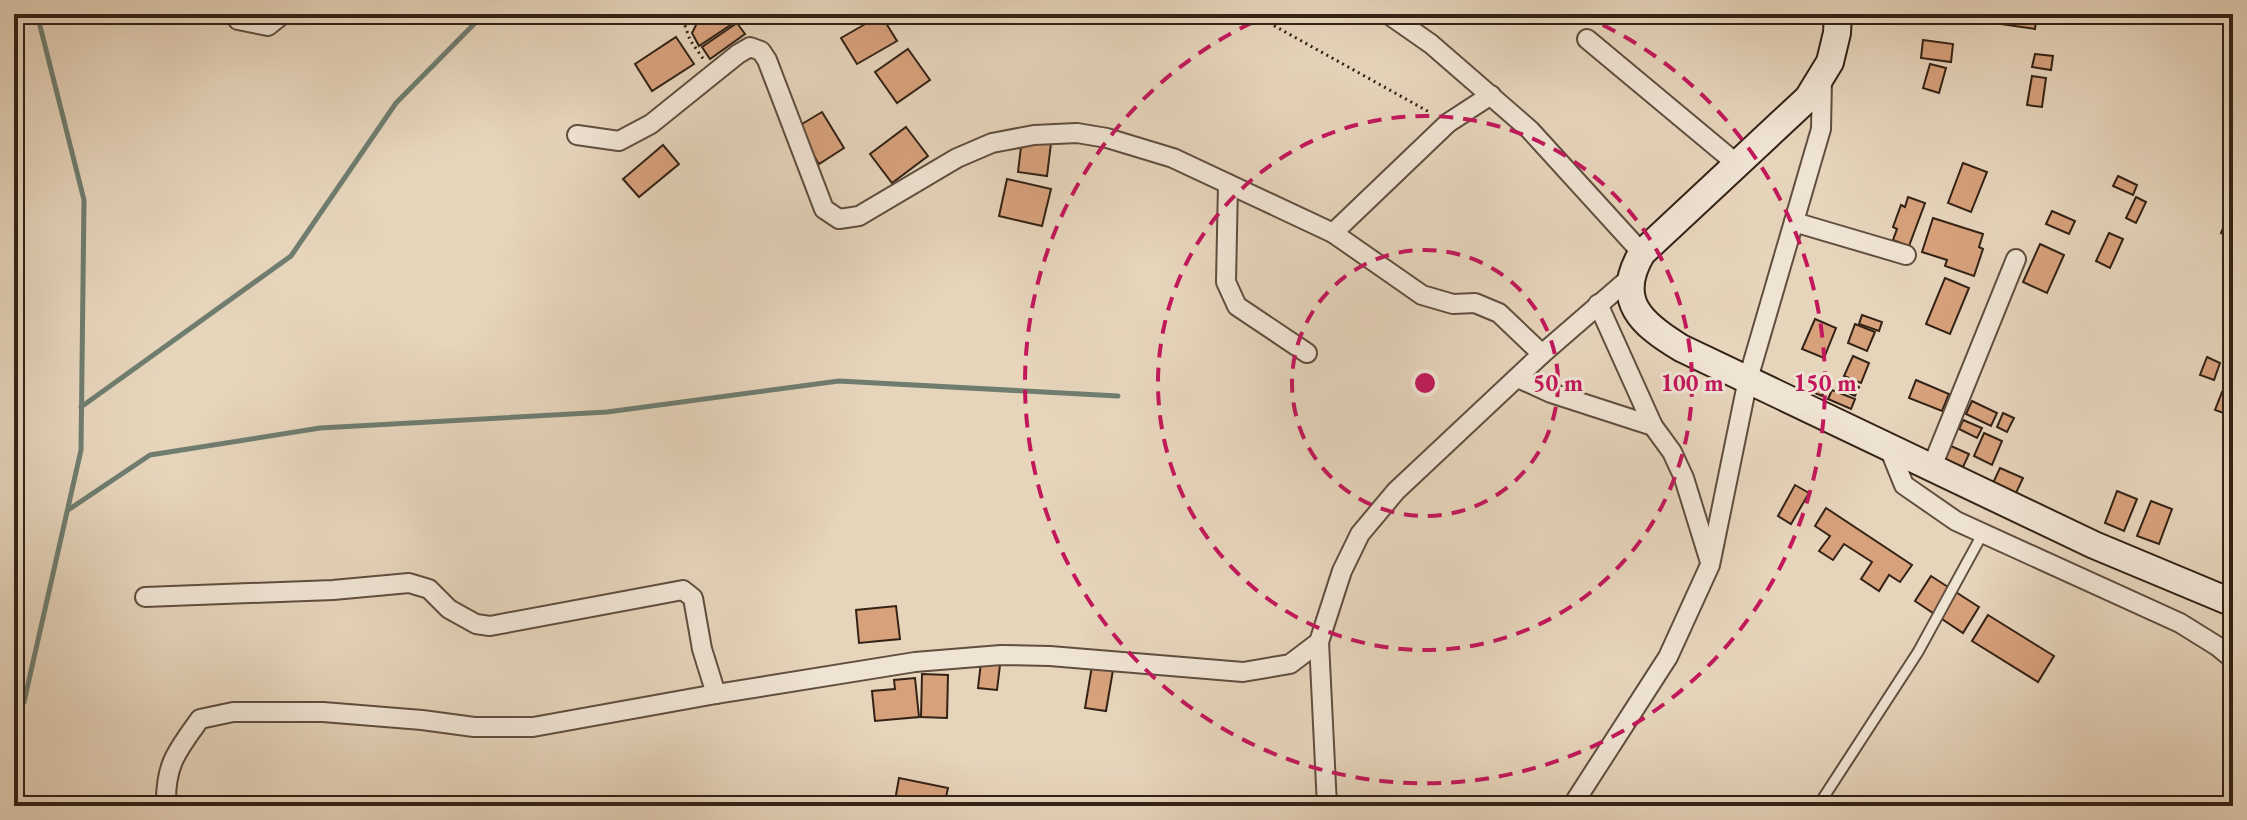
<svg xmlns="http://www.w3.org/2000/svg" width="2247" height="820" font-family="'EB Garamond',serif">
<rect width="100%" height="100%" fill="#e6d4bb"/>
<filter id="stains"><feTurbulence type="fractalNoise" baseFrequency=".0025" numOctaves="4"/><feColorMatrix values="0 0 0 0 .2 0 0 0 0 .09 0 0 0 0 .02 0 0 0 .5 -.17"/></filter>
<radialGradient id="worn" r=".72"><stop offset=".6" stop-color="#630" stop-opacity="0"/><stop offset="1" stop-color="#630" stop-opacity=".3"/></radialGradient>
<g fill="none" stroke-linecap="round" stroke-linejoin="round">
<g stroke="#6f7d6f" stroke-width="5">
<polyline points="81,407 291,256 396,103 484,14"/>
<polyline points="68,510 150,455 320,428 607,412 839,381 1118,396"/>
<polyline points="14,713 24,702 81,450 84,200 37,14"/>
</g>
</g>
<g fill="#d7a17c" stroke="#332215" stroke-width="2">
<polygon points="712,14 732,14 735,22 699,46 692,33 697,23"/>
<polygon points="2001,14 2037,14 2035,29 2000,24"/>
<polygon points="881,15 897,41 857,64 841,38"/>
<polygon points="737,23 745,34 710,59 702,47"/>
<polygon points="676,37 694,64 652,91 635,64"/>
<polygon points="1923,40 1953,44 1951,62 1921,58"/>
<polygon points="908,49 930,80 897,103 875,72"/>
<polygon points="2035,54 2053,56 2051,70 2032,67"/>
<polygon points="1930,64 1946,68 1939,93 1923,88"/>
<polygon points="2032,76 2046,78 2042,107 2027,105"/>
<polygon points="822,112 844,148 819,164 797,127"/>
<polygon points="906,127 928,156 892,183 870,154"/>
<polygon points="1022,139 1051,143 1047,176 1018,172"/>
<polygon points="663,145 679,164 639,197 623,179"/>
<polygon points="1963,163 1987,172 1971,212 1948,203"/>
<polygon points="2118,176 2137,185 2133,195 2113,186"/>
<polygon points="1007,179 1051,189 1042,226 999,216"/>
<polygon points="1908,197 1925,203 1909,246 1893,240 1897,229 1893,227 1901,205 1905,207"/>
<polygon points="2136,197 2146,202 2136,223 2126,218"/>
<polygon points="2052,211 2075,221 2069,234 2046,224"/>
<polygon points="2229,214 2233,215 2233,239 2221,233"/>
<polygon points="1933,218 1983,234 1979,247 1983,249 1974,276 1945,266 1947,260 1922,252"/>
<polygon points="2109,233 2123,239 2110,268 2096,261"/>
<polygon points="2040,244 2064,255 2047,293 2023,282"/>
<polygon points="1945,278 1969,288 1950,334 1926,324"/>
<polygon points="1862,315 1882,322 1879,331 1859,324"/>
<polygon points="1815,319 1836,328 1824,358 1802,349"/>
<polygon points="1855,324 1875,332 1867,351 1848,343"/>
<polygon points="1853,356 1869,363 1861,383 1844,376"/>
<polygon points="2207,357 2220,363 2214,380 2200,375"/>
<polygon points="1816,378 1828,383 1822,396 1810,391"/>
<polygon points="1841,380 1859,387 1855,396 1837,388"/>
<polygon points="1916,380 1949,394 1942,411 1909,398"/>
<polygon points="1832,390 1855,399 1851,409 1828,399"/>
<polygon points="2222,392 2233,397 2229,415 2215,410"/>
<polygon points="1972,401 1997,413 1991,426 1966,414"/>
<polygon points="2003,413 2014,418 2007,432 1997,427"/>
<polygon points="1963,420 1982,428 1977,438 1959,429"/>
<polygon points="1984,433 2002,441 1992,465 1974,456"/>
<polygon points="1951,446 1969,454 1963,467 1945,459"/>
<polygon points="2000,468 2023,478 2016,493 1993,483"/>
<polygon points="1795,485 1809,493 1791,524 1778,516"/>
<polygon points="2117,491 2137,499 2124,531 2105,523"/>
<polygon points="2151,501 2172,509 2159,544 2137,536"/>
<polygon points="1826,508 1912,565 1900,582 1889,575 1879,591 1861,579 1872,562 1844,544 1833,560 1819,551 1830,536 1815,526"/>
<polygon points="1931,576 1979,607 1963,633 1915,601"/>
<polygon points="896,606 900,639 859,643 856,610"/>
<polygon points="1988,615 2054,656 2038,682 1972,641"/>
<polygon points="981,662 1000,665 997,690 978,688"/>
<polygon points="1092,666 1113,670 1106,711 1085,708"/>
<polygon points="922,674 948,675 947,718 921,717"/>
<polygon points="915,678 919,717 875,721 872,691 895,689 894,680"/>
<polygon points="899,778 948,788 944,806 894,806"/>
</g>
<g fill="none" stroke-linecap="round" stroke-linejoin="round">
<defs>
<polyline id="lane" points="1818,806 1918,652 1983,533"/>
<g id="street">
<polyline points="234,14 238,20 268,26 283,14"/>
<polyline points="1388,14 1431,44 1530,130 1642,253"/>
<polyline points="1587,39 1737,164"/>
<polyline points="577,135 619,141 651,124 738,54 750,47 761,51 767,60 824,209 839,219 859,216 957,158 992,143 1034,135 1077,133 1107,138 1173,158 1333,233 1422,295 1453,304 1475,303 1499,313 1542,354"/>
<polyline points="1228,184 1226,282 1237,306 1307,353"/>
<polyline points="1794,222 1906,255"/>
<polyline points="1333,233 1448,123 1491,95"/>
<polyline points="1598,304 1653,426 1672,452 1684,478 1710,562"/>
<polyline points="1518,378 1551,393 1653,426"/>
<polyline points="1889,448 1904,485 1956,521 2180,623 2217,646 2233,659"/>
<polyline points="1931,469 2016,259"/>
<polyline points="145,597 333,590 409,583 429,589 449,609 476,624 490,626 683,590 693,598 702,649 716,694"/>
<polyline points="1319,642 1327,806"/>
<path d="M 166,806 C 165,764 177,751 200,719 L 233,712 L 323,712 L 422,720 L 474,727 L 533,727 L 716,694 L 915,662 L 1001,655 L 1050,656 L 1243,672 L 1290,664 L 1319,642 L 1342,571 L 1360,534 L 1396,491 L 1542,354 L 1632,276"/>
<polyline points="1572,806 1668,657 1710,565 1748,379 1821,129 1822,79"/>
</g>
<path id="secondary" d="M 1838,14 L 1837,33 L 1830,62 L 1808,98 L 1642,253 C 1613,301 1643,325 1681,348 L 2094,545 L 2233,603"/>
</defs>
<use href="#lane" stroke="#604e3e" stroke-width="13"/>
<use href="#street" stroke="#604e3e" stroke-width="22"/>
<use href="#secondary" stroke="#332215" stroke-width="30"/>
<g stroke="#332215" stroke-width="3" stroke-dasharray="2 4" stroke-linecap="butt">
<polyline points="681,14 690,40 704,60"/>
<polyline points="1253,14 1431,113"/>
</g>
<use href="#lane" stroke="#efe3d3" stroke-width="9"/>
<use href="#street" stroke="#efe3d3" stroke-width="18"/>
<use href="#secondary" stroke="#efe3d3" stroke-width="26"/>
</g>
<g fill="none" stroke="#c2185b" stroke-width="4" stroke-dasharray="14 10">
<circle cx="1425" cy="383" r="133"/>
<circle cx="1425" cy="383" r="267"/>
<path d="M1581 15A400 400 0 1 1 1269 15"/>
</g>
<circle cx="1425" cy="383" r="12" fill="#c2185b" stroke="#efe3d3" stroke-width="4"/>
<g font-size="24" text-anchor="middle" font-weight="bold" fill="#c2185b" stroke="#efe3d3" stroke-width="6" stroke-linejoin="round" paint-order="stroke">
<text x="1558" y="391">50 m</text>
<text x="1692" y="391">100 m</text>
<text x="1825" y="391">150 m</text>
</g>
<rect width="2247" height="820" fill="none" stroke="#e6d4bb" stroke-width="48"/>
<rect x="16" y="16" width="2215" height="788" fill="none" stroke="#332215" stroke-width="4"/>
<rect x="24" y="24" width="2199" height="772" fill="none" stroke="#332215" stroke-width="2"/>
<rect width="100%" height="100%" filter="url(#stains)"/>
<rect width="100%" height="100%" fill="url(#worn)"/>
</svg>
